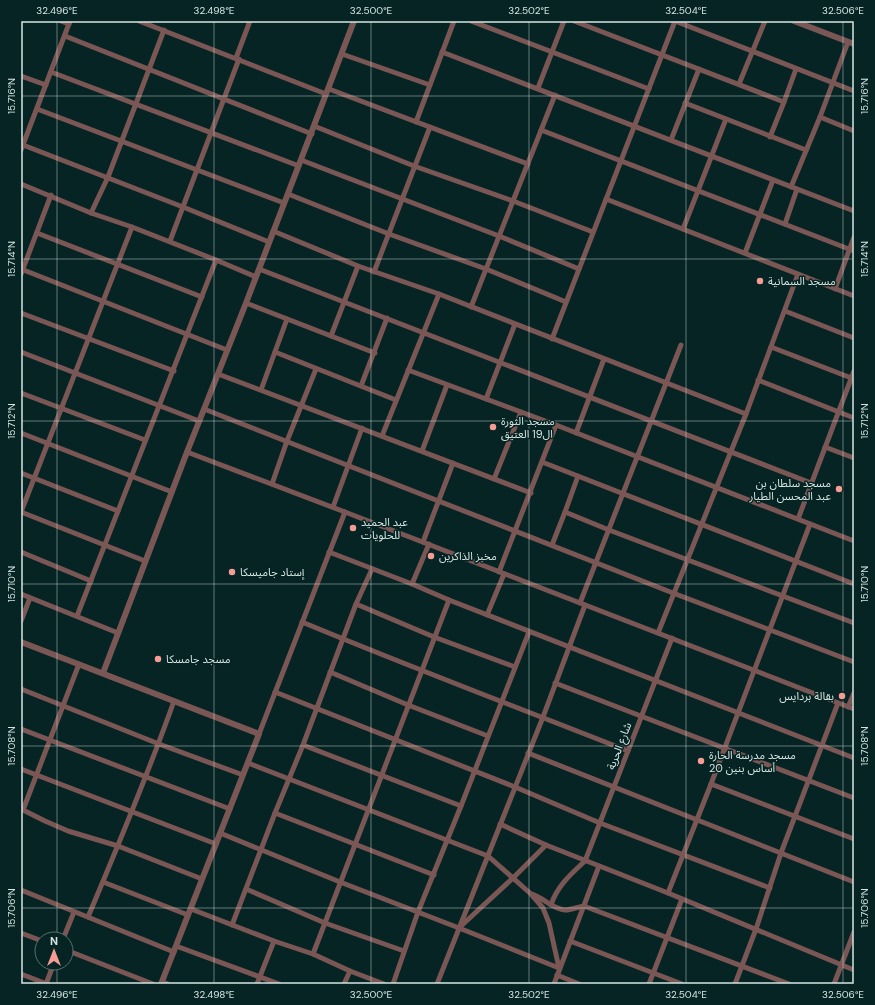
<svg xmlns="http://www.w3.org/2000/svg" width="875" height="1005" font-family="'DM Sans','Noto Sans Arabic',sans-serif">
<rect width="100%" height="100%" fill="#062423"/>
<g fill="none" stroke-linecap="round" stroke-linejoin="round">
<g stroke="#7a5755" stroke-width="5">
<polyline points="61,21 69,24"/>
<polyline points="139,21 326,94"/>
<polyline points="471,21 649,89"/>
<polyline points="574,21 784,102"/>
<polyline points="675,21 854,91"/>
<polyline points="65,36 312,134"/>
<polyline points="442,52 854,211"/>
<polyline points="342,54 430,85"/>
<polyline points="236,58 250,21"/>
<polyline points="51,72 299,166"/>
<polyline points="21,76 46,85"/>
<polyline points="739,84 765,21"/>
<polyline points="538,88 564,21"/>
<polyline points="329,89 528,164"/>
<polyline points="685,103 806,150"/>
<polyline points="37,109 284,203"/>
<polyline points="820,117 854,131"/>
<polyline points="416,122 454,21"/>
<polyline points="314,126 414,166 513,201 593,232"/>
<polyline points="541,130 854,251"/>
<polyline points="770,137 784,102 796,69"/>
<polyline points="671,140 699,69"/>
<polyline points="23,145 183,207 269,242"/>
<polyline points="21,150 70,21"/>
<polyline points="301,160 499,236 579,269"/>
<polyline points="21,184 91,213 132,227 216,260 256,277"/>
<polyline points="791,187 820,117 848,42"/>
<polyline points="288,194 389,234 486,269 566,302"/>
<polyline points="606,199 854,296"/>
<polyline points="91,213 108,177 164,30"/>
<polyline points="785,224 797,189"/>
<polyline points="683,229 726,119"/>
<polyline points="273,231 358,266 439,294 746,414"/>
<polyline points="37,233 202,297"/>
<polyline points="170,241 239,59"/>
<polyline points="745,253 773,180"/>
<polyline points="21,269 227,350"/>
<polyline points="259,269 811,483"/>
<polyline points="374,272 430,127"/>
<polyline points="21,274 51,195"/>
<polyline points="835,289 854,237"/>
<polyline points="246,303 375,353"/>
<polyline points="471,307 555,95"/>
<polyline points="785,311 854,338"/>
<polyline points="21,313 174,371"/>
<polyline points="331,336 358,266"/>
<polyline points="552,339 675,21"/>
<polyline points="771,347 854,379"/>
<polyline points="21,352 199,421"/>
<polyline points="275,352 396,400"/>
<polyline points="408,370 556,425 854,541"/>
<polyline points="218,374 531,493"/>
<polyline points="758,380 854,418"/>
<polyline points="361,386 387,318"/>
<polyline points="261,390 287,319"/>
<polyline points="21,393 145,440"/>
<polyline points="486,399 515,324"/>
<polyline points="204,409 673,593 854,662"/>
<polyline points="21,433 172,492"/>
<polyline points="576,433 604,359"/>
<polyline points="382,436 439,294"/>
<polyline points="825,447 854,458"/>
<polyline points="422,451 447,385"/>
<polyline points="187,452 345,512 854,709"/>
<polyline points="542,462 854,584"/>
<polyline points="21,473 118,511"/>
<polyline points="578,476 565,512 609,530 854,623"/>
<polyline points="494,479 521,412"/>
<polyline points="272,484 287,441 316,369"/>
<polyline points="333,507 362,428"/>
<polyline points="21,512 132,227"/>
<polyline points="21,512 145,561"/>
<polyline points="798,519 854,371"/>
<polyline points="423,542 453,463"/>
<polyline points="552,545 565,512"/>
<polyline points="21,552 91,581"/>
<polyline points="329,552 412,584 449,600 854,758"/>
<polyline points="499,572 556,425"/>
<polyline points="412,584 429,544"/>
<polyline points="21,594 118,633"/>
<polyline points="580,603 681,345"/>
<polyline points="356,604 434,637 515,667"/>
<polyline points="487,615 504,574"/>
<polyline points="77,616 216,260"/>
<polyline points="21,621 30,598"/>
<path d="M 302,622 C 410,667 519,708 628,751"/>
<polyline points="658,633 746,414 798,274"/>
<polyline points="330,672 408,705 488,736"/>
<polyline points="555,683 854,798"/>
<polyline points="21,689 159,744 243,775"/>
<polyline points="275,692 515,787 600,823 770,888"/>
<polyline points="848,707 854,693"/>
<polyline points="21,729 230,809"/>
<polyline points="259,734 345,512"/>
<polyline points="303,745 461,806"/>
<polyline points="528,753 854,882"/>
<polyline points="248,763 488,856 531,894 543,908 549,923 559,968"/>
<polyline points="21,769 216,844"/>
<polyline points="711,784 854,839"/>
<polyline points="21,809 45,821 68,831 118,846 202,879"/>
<polyline points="23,810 79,664"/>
<polyline points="275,813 434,875"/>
<polyline points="500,824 546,845 668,893 854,970"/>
<polyline points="220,833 340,882 459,928 559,968"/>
<polyline points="103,882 188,915"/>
<polyline points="246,889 325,923 404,951"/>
<polyline points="21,890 174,952"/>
<polyline points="668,893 711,784 810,524"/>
<path d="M 531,894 C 543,897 552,909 565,910 C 571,910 578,907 584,906 L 789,984"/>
<path d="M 551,905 C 557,886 571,874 585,861 L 672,638"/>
<polyline points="191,909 274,941 313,954 350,971 384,984"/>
<path d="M 88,917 C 118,846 148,774 174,701"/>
<polyline points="232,925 275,813 303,745 356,604 372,569"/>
<polyline points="461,926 513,878 546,845"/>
<polyline points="21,933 42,941"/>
<polyline points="63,939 74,912"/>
<polyline points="570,941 682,984"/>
<polyline points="176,946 279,984"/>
<polyline points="66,950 153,984"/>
<polyline points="313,954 449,600"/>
<polyline points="21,974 47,984"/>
<polyline points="557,975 579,984"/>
<polyline points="162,982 168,984"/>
<polyline points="46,984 54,963"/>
<polyline points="257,984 274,941"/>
<polyline points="344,984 350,971"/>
<polyline points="393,984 418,912 461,806 529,632"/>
<polyline points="437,984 543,717 585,605"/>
<polyline points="554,984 599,866"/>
<polyline points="649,984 682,899"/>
<polyline points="735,984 756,929 781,853 838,703"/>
<polyline points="834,984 854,932"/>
</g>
<g stroke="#7a5755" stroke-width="6">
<polyline points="794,21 854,44"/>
<polyline points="21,642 259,734 161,984"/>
<polyline points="103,673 187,452 246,303 354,21"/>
</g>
</g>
<path fill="none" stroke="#d5e5e4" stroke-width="1" stroke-opacity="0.45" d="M 57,21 L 57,939M 214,21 L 214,984M 371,21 L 371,984M 529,21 L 529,984M 686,21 L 686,984M 843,21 L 843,984M 21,96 L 854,96M 21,259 L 854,259M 21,421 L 854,421M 21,584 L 854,584M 21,746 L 854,746M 21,908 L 854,908M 57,963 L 57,984"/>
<g fill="#f59c95" stroke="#062423" stroke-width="1.5">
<circle cx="760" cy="281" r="4"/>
<circle cx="493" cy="427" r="4"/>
<circle cx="839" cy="489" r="4"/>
<circle cx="353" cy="528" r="4"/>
<circle cx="431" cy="556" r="4"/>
<circle cx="232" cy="572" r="4"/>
<circle cx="158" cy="659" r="4"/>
<circle cx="842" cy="696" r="4"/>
<circle cx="701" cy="761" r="4"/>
</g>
<g text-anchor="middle" stroke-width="3" stroke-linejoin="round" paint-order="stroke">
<g font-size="11" fill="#d5e5e4" stroke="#062423" text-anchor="start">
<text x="768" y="285">مسجد السمانية</text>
<text x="501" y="425">مسجد الثورة<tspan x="501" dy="13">ال19 العتيق</tspan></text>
<text x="831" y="487" text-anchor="end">مسجد سلطان بن<tspan x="831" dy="13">عبد المحسن الطيار</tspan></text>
<text x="361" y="526">عبد الحميد<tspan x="361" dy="13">للحلويات</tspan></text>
<text x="439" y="560">مخبز الذاكرين</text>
<text x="240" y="576">إستاد جاميسكا</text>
<text x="166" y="663">مسجد جامسكا</text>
<text x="834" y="700" text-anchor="end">بقالة بردايس</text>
<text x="709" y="759">مسجد مدرسة الحارة<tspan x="709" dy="13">20 أساس بنين</tspan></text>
</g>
<g font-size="11" fill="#d5e5e4" stroke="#062423">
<text transform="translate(619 746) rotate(-69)" y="4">شارع الحرية</text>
</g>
</g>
<rect width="875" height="1005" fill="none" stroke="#062423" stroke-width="44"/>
<g transform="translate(54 951)"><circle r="19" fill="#062423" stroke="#597170"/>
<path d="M0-3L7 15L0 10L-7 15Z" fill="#f59c95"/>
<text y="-6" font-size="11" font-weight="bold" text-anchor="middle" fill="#d5e5e4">N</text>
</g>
<rect x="22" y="22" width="831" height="961" fill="none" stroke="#d5e5e4" stroke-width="1.5"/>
<g font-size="10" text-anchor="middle" fill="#d5e5e4">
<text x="57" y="14">32.496°E</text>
<text x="214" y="14">32.498°E</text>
<text x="371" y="14">32.500°E</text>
<text x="529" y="14">32.502°E</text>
<text x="686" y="14">32.504°E</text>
<text x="843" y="14">32.506°E</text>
<text transform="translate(11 96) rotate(-90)" y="4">15.716°N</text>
<text transform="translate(864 96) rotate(-90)" y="4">15.716°N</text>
<text transform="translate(11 259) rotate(-90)" y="4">15.714°N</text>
<text transform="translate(864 259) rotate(-90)" y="4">15.714°N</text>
<text transform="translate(11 421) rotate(-90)" y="4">15.712°N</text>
<text transform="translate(864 421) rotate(-90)" y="4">15.712°N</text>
<text transform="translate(11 584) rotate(-90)" y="4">15.710°N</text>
<text transform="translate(864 584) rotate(-90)" y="4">15.710°N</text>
<text transform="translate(11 746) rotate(-90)" y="4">15.708°N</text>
<text transform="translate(864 746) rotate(-90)" y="4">15.708°N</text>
<text transform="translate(11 908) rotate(-90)" y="4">15.706°N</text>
<text transform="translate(864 908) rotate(-90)" y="4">15.706°N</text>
<text x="57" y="998">32.496°E</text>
<text x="214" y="998">32.498°E</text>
<text x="371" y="998">32.500°E</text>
<text x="529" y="998">32.502°E</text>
<text x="686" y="998">32.504°E</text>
<text x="843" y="998">32.506°E</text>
</g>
</svg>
